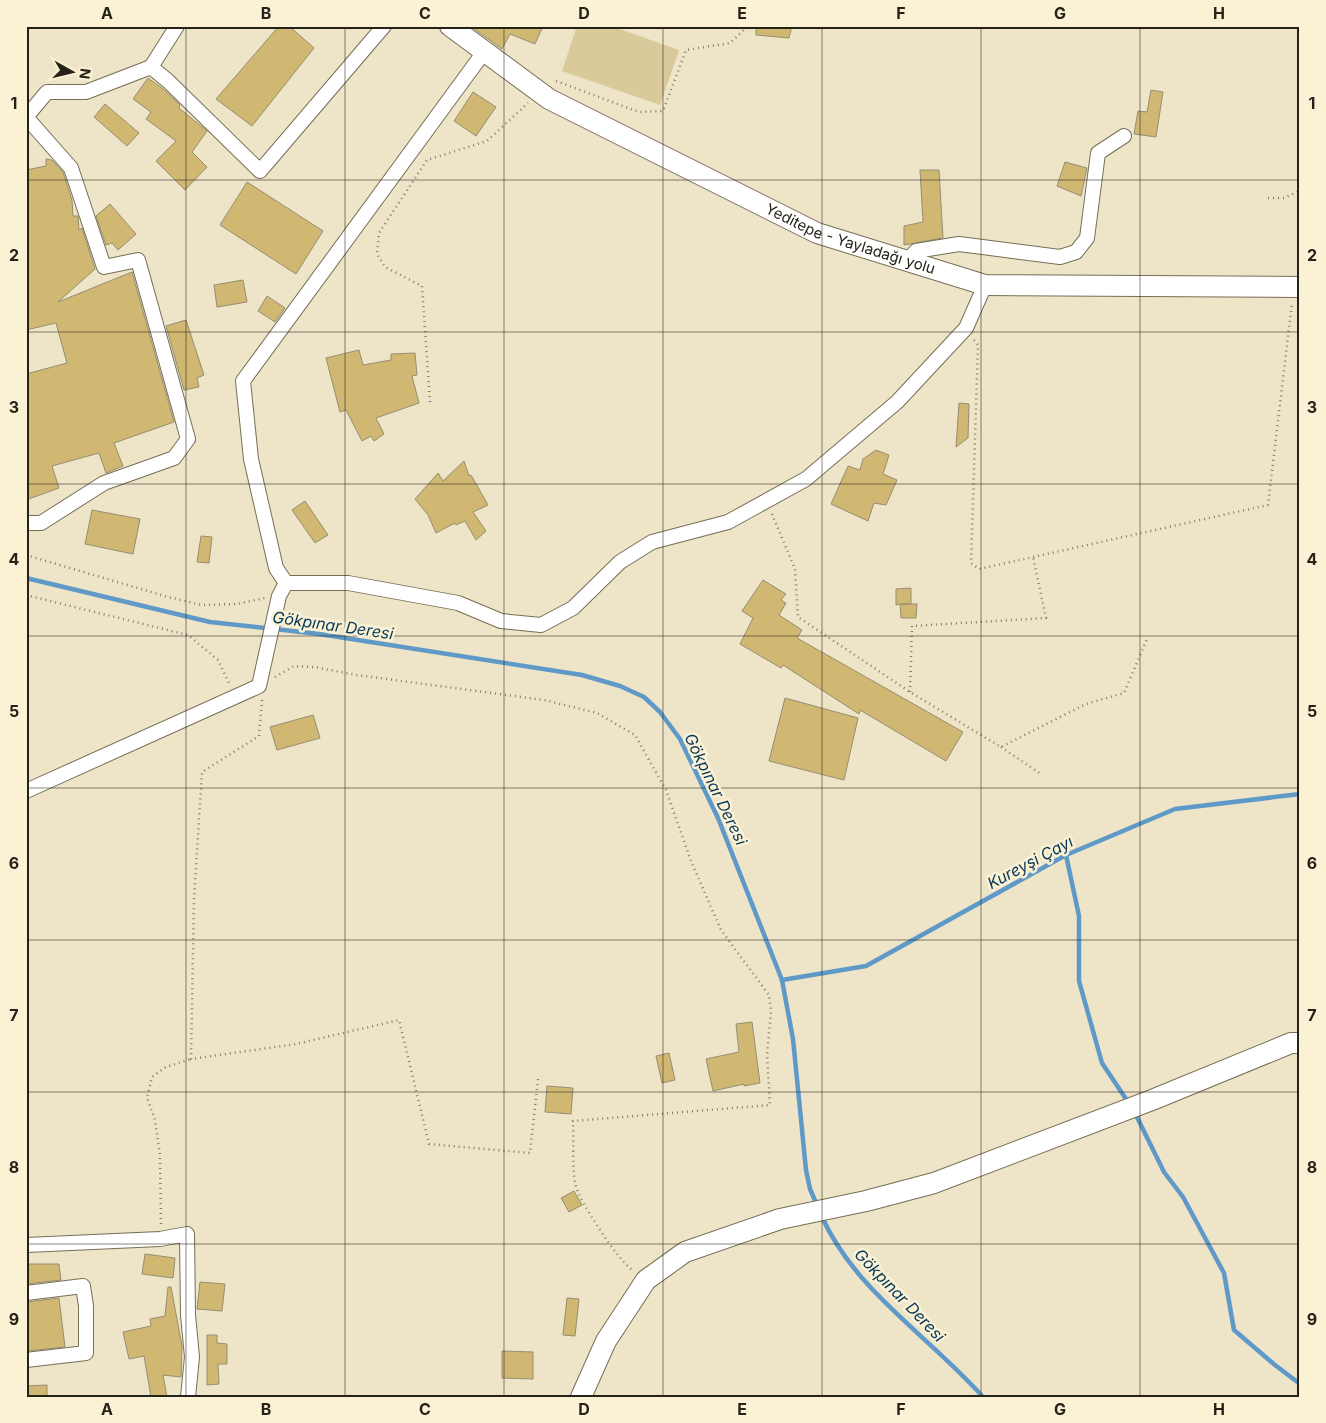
<svg xmlns="http://www.w3.org/2000/svg" width="1326" height="1423" font-family="Inter,sans-serif">
<rect width="100%" height="100%" fill="#eee4c8"/>
<polygon fill="#d9c99b" points="577,26 611,26 679,50 660,105 562,71"/>
<g fill="none" stroke-linecap="round" stroke-linejoin="round">
<g stroke="#5e99c8" stroke-width="4.5">
<polyline points="26,578 210,622 319,634 582,675 620,686 644,697 660,712 680,739 718,818 782,980 793,1039 806,1170 810,1189 817,1205"/>
<polyline points="1066,855 1079,916 1079,981 1102,1063 1128,1102"/>
<polyline points="782,980 866,966 1066,855 1175,809 1300,794"/>
<polyline points="1135,1113 1164,1172 1183,1197 1224,1273 1234,1330 1275,1365 1300,1384"/>
<path d="M 822,1217 C 856,1292 930,1337 983,1397"/>
</g>
</g>
<g fill="#d0b872" stroke="#968d73">
<polygon points="279,26 289,26 314,48 252,126 216,99"/>
<polygon points="470,26 543,26 535,44 510,34 502,49"/>
<polygon points="756,26 792,26 789,38 756,35"/>
<polygon points="148,78 162,88 180,105 179,108 207,131 192,152 207,167 185,190 156,161 176,141 146,119 151,112 133,99"/>
<polygon points="1151,90 1163,92 1156,137 1134,134 1138,111 1147,112"/>
<polygon points="473,92 496,107 476,136 454,121"/>
<polygon points="105,104 139,133 127,146 94,117"/>
<polygon points="46,159 52,160 63,172 72,200 73,216 78,216 79,230 82,228 95,269 58,302 132,272 174,422 114,443 123,466 106,473 99,453 52,466 59,488 26,500 26,374 67,363 56,323 26,330 26,170 46,166"/>
<polygon points="1065,162 1087,168 1081,196 1057,186"/>
<polygon points="920,170 939,170 943,238 904,245 904,226 923,222"/>
<polygon points="247,182 323,231 296,274 220,225"/>
<polygon points="110,204 136,234 118,250 112,243 106,245 96,216"/>
<polygon points="243,280 247,302 217,307 214,285"/>
<polygon points="267,296 285,308 275,322 258,311"/>
<polygon points="186,320 204,375 197,378 199,387 184,390 166,326"/>
<polygon points="359,350 363,365 391,360 391,354 415,353 417,375 412,376 419,403 376,418 384,434 374,441 371,436 362,441 346,410 340,412 326,358"/>
<polygon points="959,403 969,404 968,438 956,447"/>
<polygon points="876,450 889,455 883,474 897,480 886,505 874,503 868,521 831,504 848,466 860,470 863,459"/>
<polygon points="464,461 469,476 471,475 488,505 473,512 486,531 476,540 465,521 456,525 455,523 436,533 428,515 415,499 438,473 443,481"/>
<polygon points="305,501 328,535 315,543 292,510"/>
<polygon points="92,510 140,519 133,554 85,544"/>
<polygon points="201,536 212,537 209,563 197,562"/>
<polygon points="763,580 786,594 781,600 786,603 779,615 802,630 797,638 963,732 946,761 860,710 859,714 783,665 781,668 740,644 753,618 742,611"/>
<polygon points="911,588 911,604 901,604 917,604 916,618 901,618 900,604 896,605 896,589"/>
<polygon points="785,698 858,718 844,780 769,761"/>
<polygon points="313,715 320,738 277,750 270,727"/>
<polygon points="752,1022 760,1083 744,1086 744,1084 713,1091 706,1059 739,1052 736,1024"/>
<polygon points="669,1053 675,1080 662,1083 656,1056"/>
<polygon points="547,1086 573,1088 571,1114 545,1112"/>
<polygon points="574,1191 582,1205 569,1212 561,1198"/>
<polygon points="145,1254 175,1258 173,1278 142,1274"/>
<polygon points="26,1264 59,1264 61,1280 26,1284"/>
<polygon points="200,1282 225,1284 222,1311 197,1309"/>
<polygon points="168,1287 171,1287 182,1346 181,1377 163,1375 167,1397 151,1397 144,1356 129,1359 123,1332 151,1326 150,1319 165,1316"/>
<polygon points="59,1298 65,1347 27,1351 26,1302"/>
<polygon points="567,1298 579,1299 575,1336 563,1335"/>
<polygon points="207,1335 217,1335 217,1343 227,1344 227,1364 218,1364 219,1384 207,1385"/>
<polygon points="502,1351 533,1352 533,1379 502,1378"/>
<polygon points="47,1385 47,1397 26,1397 26,1386"/>
</g>
<g fill="none" stroke-linecap="round" stroke-linejoin="round">
<defs>
<g id="street">
<polyline points="151,67 177,26"/>
<polyline points="26,117 71,168 104,267 138,260 188,439 174,458 104,483 41,523 26,523"/>
<polyline points="26,117 47,92 86,92 151,67 168,81 260,171 384,26"/>
<polyline points="907,261 916,251 959,244 1060,257 1076,252 1087,238 1098,153 1124,136"/>
<polyline points="286,583 276,568 251,459 243,381 484,52"/>
<polyline points="26,791 259,686 279,596 286,583 348,583 458,603 501,621 541,625 573,608 620,562 652,542 728,522 806,479 897,402 966,328 985,285"/>
<polyline points="26,1245 160,1239 187,1234 188,1315 192,1357 188,1397"/>
<polyline points="26,1293 83,1286 86,1306 86,1353 26,1360"/>
</g>
<g id="secondary">
<path id="s1" d="M 450,26 L 549,99 L 817,233 L 985,285 L 1300,287"/>
<polyline points="581,1397 606,1341 646,1280 685,1252 780,1219 866,1201 934,1183 1152,1100 1291,1043 1300,1043"/>
</g>
</defs>
<use href="#street" stroke="#766e55" stroke-width="16"/>
<use href="#secondary" stroke="#766e55" stroke-width="22"/>
<g stroke="#837d6a" stroke-width="2.5" stroke-dasharray="1 4" stroke-linecap="butt">
<polyline points="556,81 639,112 663,111 686,50 730,43 748,26"/>
<polyline points="1268,198 1284,198 1300,191"/>
<polyline points="974,340 978,345 971,563 979,569 1268,505 1292,303"/>
<polyline points="430,402 422,286 385,267 377,254 379,233 427,160 487,141 528,103"/>
<polyline points="772,514 795,569 798,617 910,692 1001,747 1086,704 1124,693 1147,639"/>
<polyline points="26,555 168,597 202,605 237,604 265,598"/>
<polyline points="26,595 188,635 218,660 230,685"/>
<path d="M 275,677 L 294,666 L 314,667 L 357,675 L 544,700 L 597,713 L 635,735 L 666,790 L 691,861 L 721,930 L 769,995 L 771,1011 L 767,1055 L 770,1105 L 573,1121 C 574,1141 572,1163 575,1183 C 578,1200 618,1260 632,1270"/>
<polyline points="910,692 912,626 1046,618 1033,557"/>
<polyline points="262,700 259,736 202,772 194,899 191,1059 296,1044 399,1020 429,1144 530,1153 538,1079"/>
<polyline points="1001,747 1041,774"/>
<polyline points="161,1224 160,1155 155,1120 147,1098 152,1077 166,1067 191,1059"/>
</g>
<use href="#street" stroke="#fff" stroke-width="14"/>
<use href="#secondary" stroke="#fff" stroke-width="20"/>
</g>
<path fill="none" stroke="#252217" stroke-width="1" stroke-opacity="0.55" d="M 186,26 L 186,1397M 345,26 L 345,1397M 504,26 L 504,1397M 663,26 L 663,1397M 822,26 L 822,1397M 981,26 L 981,1397M 1140,26 L 1140,1397M 26,180 L 1300,180M 26,332 L 1300,332M 26,484 L 1300,484M 26,636 L 1300,636M 26,788 L 1300,788M 26,940 L 1300,940M 26,1092 L 1300,1092M 26,1244 L 1300,1244"/>
<g text-anchor="middle" stroke-width="5" stroke-linejoin="round" paint-order="stroke">
<g font-size="15" fill="#252217" stroke="#fbf1d5">
<text dy="5" stroke="none"><textPath href="#s1" startOffset="456">Yeditepe - Yayladağı yolu</textPath></text>
</g>
<g font-size="16" font-style="italic" fill="#073857" stroke="#fbf1d5">
<text transform="translate(333 625) rotate(8)" y="6">Gökpınar Deresi</text>
<text transform="translate(716 789) rotate(64)" y="6">Gökpınar Deresi</text>
<text transform="translate(1030 862) rotate(-28)" y="6">Kureyşi Çayı</text>
<text transform="translate(900 1295) rotate(46)" y="6">Gökpınar Deresi</text>
</g>
</g>
<rect width="1326" height="1423" fill="none" stroke="#fbf1d5" stroke-width="55"/>
<g transform="translate(72 72) rotate(98)" stroke="#fbf1d5" stroke-width="4" paint-order="stroke">
<path d="M0-4L9 19L0 12L-9 19Z" fill="#252217"/>
<text y="-8" font-size="14" font-weight="bold" text-anchor="middle" fill="#252217">N</text>
</g>
<rect x="28" y="28" width="1270" height="1368" fill="none" stroke="#252217" stroke-width="2"/>
<g font-size="16" text-anchor="middle" font-weight="bold" fill="#252217">
<text x="107" y="19">A</text>
<text x="266" y="19">B</text>
<text x="425" y="19">C</text>
<text x="584" y="19">D</text>
<text x="742" y="19">E</text>
<text x="901" y="19">F</text>
<text x="1060" y="19">G</text>
<text x="1219" y="19">H</text>
<text x="14" y="109">1</text>
<text x="1312" y="109">1</text>
<text x="14" y="261">2</text>
<text x="1312" y="261">2</text>
<text x="14" y="413">3</text>
<text x="1312" y="413">3</text>
<text x="14" y="565">4</text>
<text x="1312" y="565">4</text>
<text x="14" y="717">5</text>
<text x="1312" y="717">5</text>
<text x="14" y="869">6</text>
<text x="1312" y="869">6</text>
<text x="14" y="1021">7</text>
<text x="1312" y="1021">7</text>
<text x="14" y="1173">8</text>
<text x="1312" y="1173">8</text>
<text x="14" y="1325">9</text>
<text x="1312" y="1325">9</text>
<text x="107" y="1415">A</text>
<text x="266" y="1415">B</text>
<text x="425" y="1415">C</text>
<text x="584" y="1415">D</text>
<text x="742" y="1415">E</text>
<text x="901" y="1415">F</text>
<text x="1060" y="1415">G</text>
<text x="1219" y="1415">H</text>
</g>
</svg>
